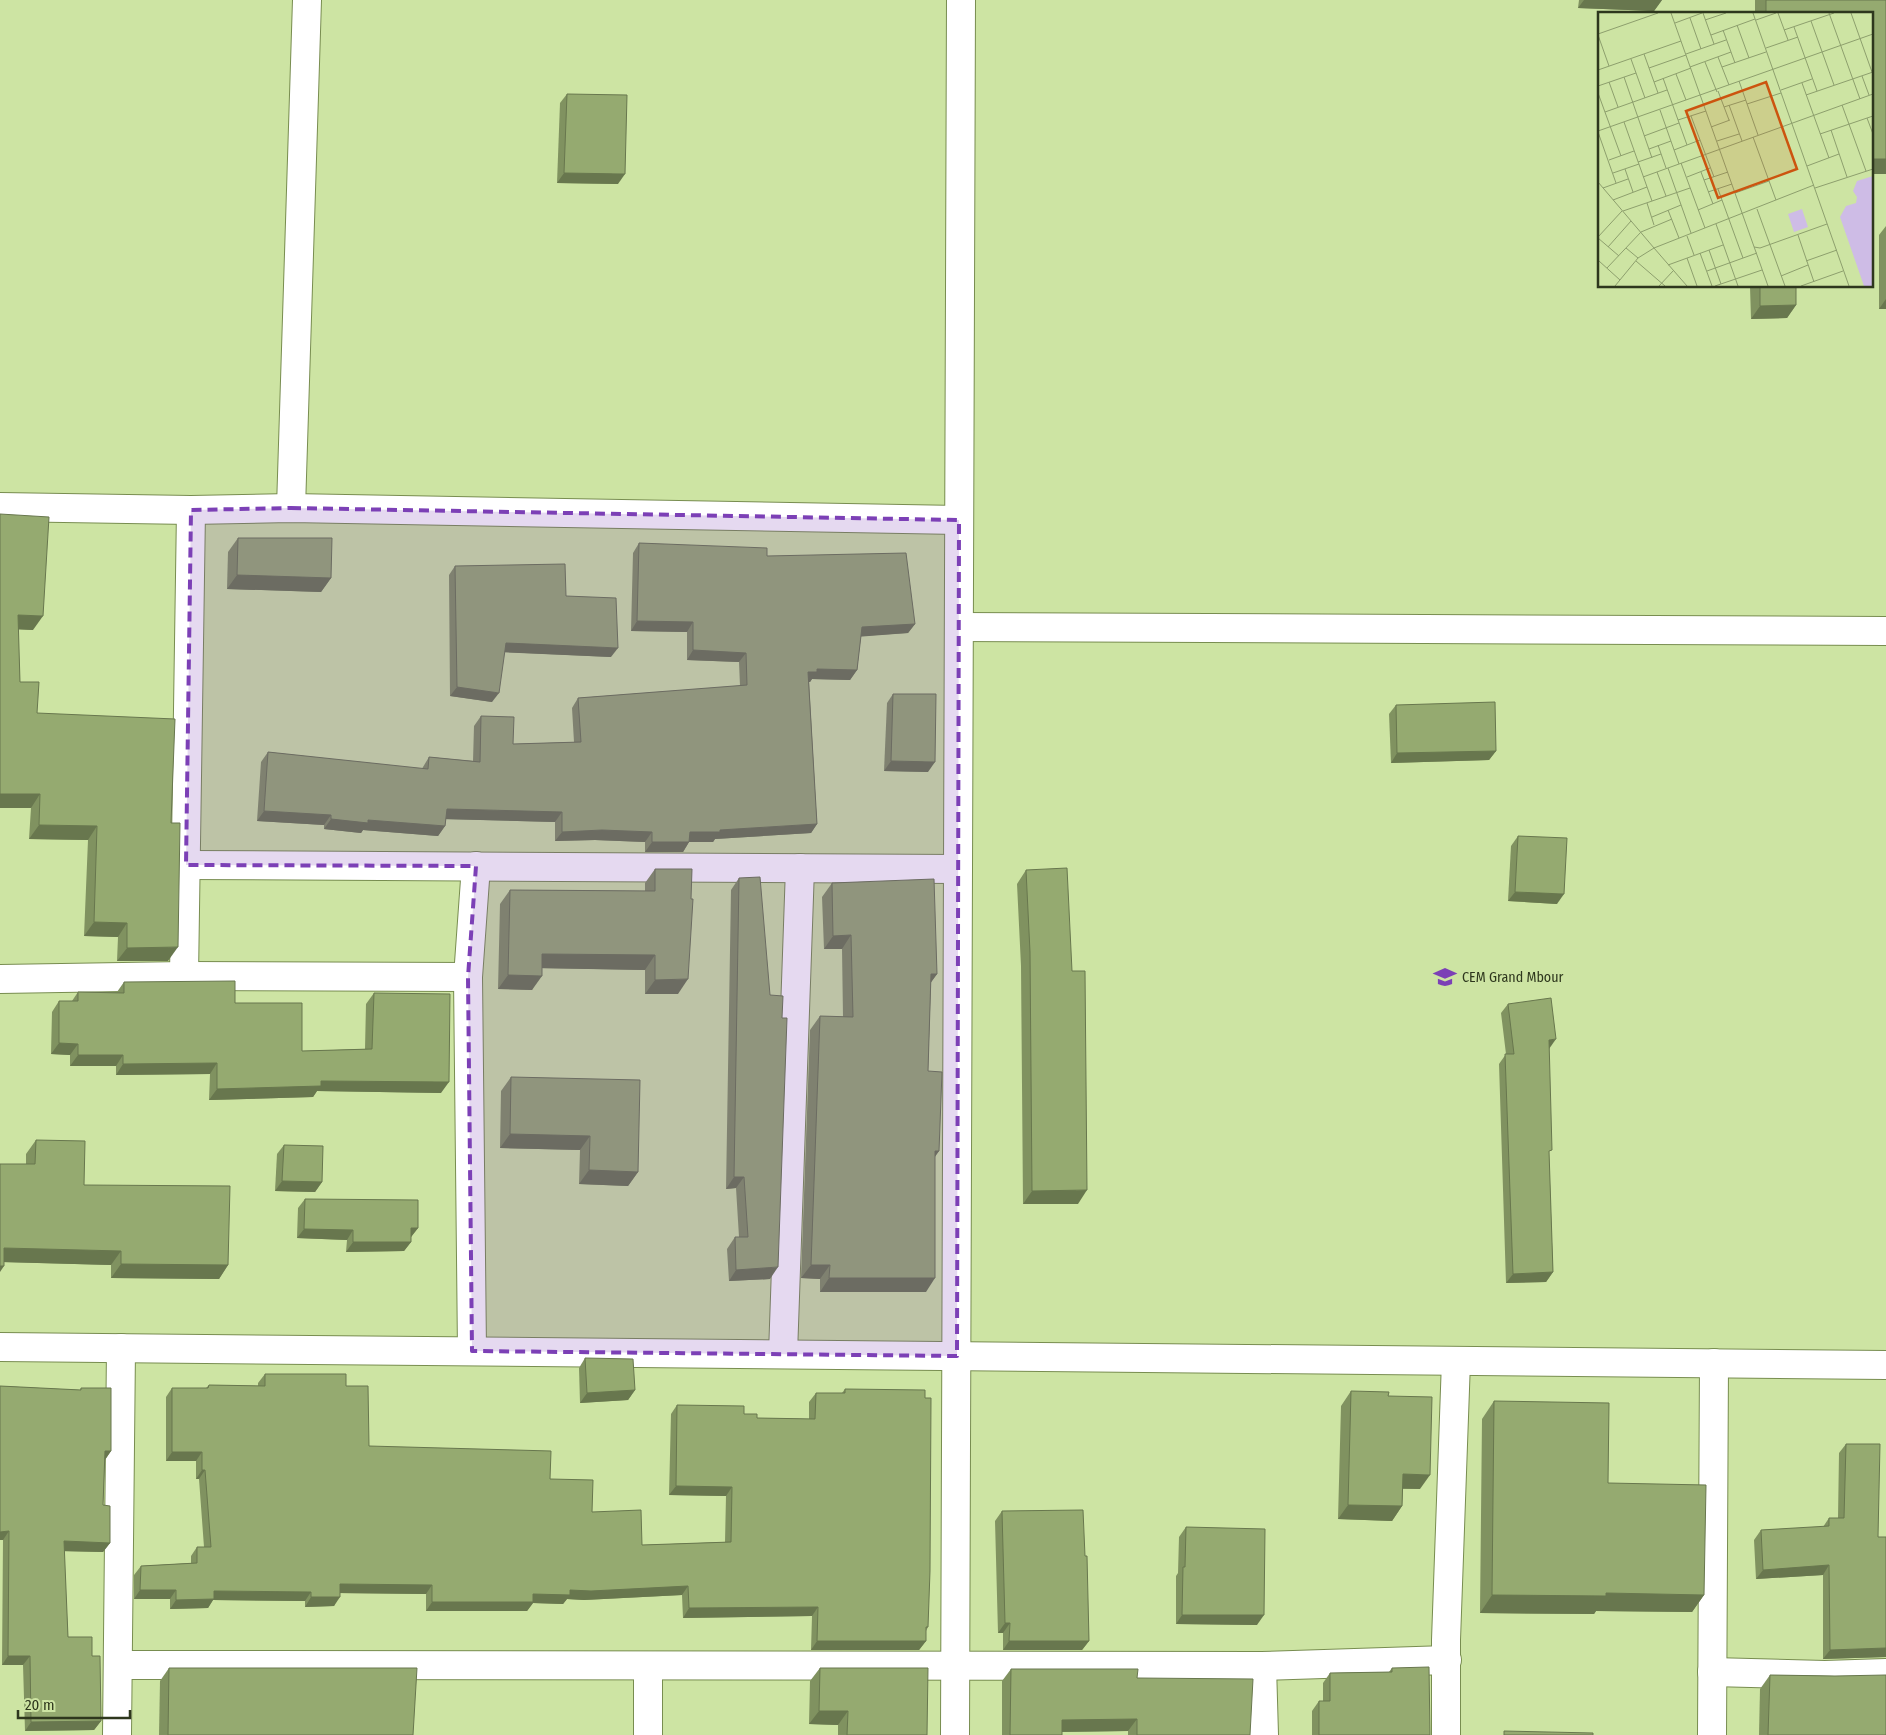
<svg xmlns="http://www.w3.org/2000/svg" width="1886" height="1735" font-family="'Fira Sans Condensed',sans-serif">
<rect width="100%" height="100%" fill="#cde4a3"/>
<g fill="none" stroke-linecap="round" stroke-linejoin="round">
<defs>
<g id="minor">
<polyline points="0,507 191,510 291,508 959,520"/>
<polyline points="291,508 307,0"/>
<polyline points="959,627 1886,631"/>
<polyline points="186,865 958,869"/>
<polyline points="184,976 191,510"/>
<polyline points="0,979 184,976 468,977"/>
<polyline points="0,1347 1886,1365"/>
<polyline points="472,1351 468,977 476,866"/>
<polyline points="783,1354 800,868"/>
<polyline points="118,1665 1262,1666 1447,1660"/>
<polyline points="648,1666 648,1735"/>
<polyline points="1262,1666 1264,1735"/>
<polyline points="1712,1672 1825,1675 1886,1673"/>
<polyline points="117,1735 121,1348"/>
<polyline points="955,1735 961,0"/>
<polyline points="1446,1735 1446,1640 1456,1361"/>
<polyline points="1712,1735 1714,1363"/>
</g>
</defs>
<use href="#minor" stroke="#788d50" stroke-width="30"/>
<use href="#minor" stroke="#fff" stroke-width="28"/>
</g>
<g fill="#809260">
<polygon points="1579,0 1662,0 1654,11 1578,8"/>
<polygon points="1755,0 1886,0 1886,174 1872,174 1872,14 1755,14"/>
<polygon points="567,94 618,184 557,183 560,103"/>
<polygon points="1886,226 1886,309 1879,309 1879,235"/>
<polygon points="1750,286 1796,286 1796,305 1787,318 1751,319"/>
<polygon points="0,514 33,630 18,629 20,682 37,713 171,823 168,961 117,961 118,937 84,936 88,840 29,839 31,808"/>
<polygon points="238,538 331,578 321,592 227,589 228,552"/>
<polygon points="639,543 767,556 915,624 908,633 861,636 857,670 850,680 812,679 810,682 809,682 817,824 811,833 715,839 713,842 689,842 683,852 645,852 645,842 595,840 555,841 555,822 446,819 445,826 438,836 363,830 361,833 324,829 324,825 257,821 261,762 268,752 422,769 423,767 429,757 473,761 474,726 481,716 513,744 574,742 572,708 578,698 740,686 739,662 687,660 687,632 631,631 633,553"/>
<polygon points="455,566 566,596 611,657 504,652 492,702 450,696 449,575"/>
<polygon points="893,694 928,772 884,771 887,703"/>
<polygon points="1396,705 1496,751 1489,760 1391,763 1389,714"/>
<polygon points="1518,836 1557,904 1508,901 1511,846"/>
<polygon points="655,869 678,994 645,994 645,970 542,968 532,990 498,989 500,904 510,890 645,891 645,883"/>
<polygon points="1026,870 1078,1204 1023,1204 1021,966 1017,884"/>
<polygon points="739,878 770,1279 729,1281 727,1249 735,1237 739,1237 736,1188 726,1189 731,890"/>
<polygon points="832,883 937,974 931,982 928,1071 939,1151 935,1156 926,1292 820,1292 820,1279 801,1278 810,1030 820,1016 843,1017 842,949 824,949 822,897"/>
<polygon points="124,982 235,1003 302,1051 365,1049 366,1004 374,993 441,1093 317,1091 313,1097 209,1100 210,1074 116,1075 116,1066 70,1066 70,1055 51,1054 52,1012 59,1001 72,1001 78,992 117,992"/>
<polygon points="1508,1004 1549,1049 1549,1154 1553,1272 1546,1282 1506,1283 1499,1064 1506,1054 1501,1013"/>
<polygon points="511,1077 638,1172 628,1186 579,1184 580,1150 500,1148 501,1091"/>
<polygon points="36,1140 84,1185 228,1265 219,1279 111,1278 111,1265 4,1262 26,1164 26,1154"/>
<polygon points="284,1145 322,1182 315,1192 275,1191 277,1154"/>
<polygon points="305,1199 418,1228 411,1237 411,1242 404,1251 346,1252 347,1240 297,1238 298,1208"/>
<polygon points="585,1358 635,1390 628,1400 580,1403 579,1368"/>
<polygon points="265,1374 346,1386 369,1446 550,1479 592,1512 642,1545 725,1542 726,1496 669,1495 671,1414 677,1405 744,1414 757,1418 809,1419 809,1402 816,1393 842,1393 845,1389 925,1398 928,1627 926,1631 926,1641 919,1650 811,1650 812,1616 683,1618 682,1595 584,1600 567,1599 563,1604 533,1603 527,1611 426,1611 426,1594 340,1593 334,1606 305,1607 305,1601 213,1600 208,1608 170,1609 170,1599 134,1599 134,1575 141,1566 191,1563 191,1556 197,1547 204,1547 199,1479 196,1479 196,1461 166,1461 166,1397 172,1388 206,1388 209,1385 258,1386 258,1383"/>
<polygon points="0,1386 80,1390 81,1388 111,1451 105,1460 103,1505 110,1543 103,1552 64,1551 68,1637 92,1656 101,1721 94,1730 25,1731 23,1665 2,1665 3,1540 0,1540"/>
<polygon points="1351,1391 1388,1396 1420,1489 1403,1489 1402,1506 1392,1521 1338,1519 1341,1406"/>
<polygon points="1494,1401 1608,1483 1704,1595 1692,1612 1596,1611 1594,1614 1480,1613 1482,1419"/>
<polygon points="1846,1444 1878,1537 1886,1648 1886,1657 1823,1659 1823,1575 1756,1579 1754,1540 1761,1530 1823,1527 1829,1518 1838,1518 1839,1453"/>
<polygon points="1002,1511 1085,1556 1089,1641 1082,1650 1003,1650 1003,1633 998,1633 995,1521"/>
<polygon points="1186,1527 1257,1625 1176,1624 1176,1576 1178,1573 1179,1537"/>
<polygon points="169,1668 413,1735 159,1735 160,1681"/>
<polygon points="820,1668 927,1735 838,1735 838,1725 809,1724 810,1681"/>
<polygon points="1392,1668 1430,1735 1312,1735 1312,1711 1319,1701 1323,1701 1323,1683 1330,1673 1389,1672"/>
<polygon points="1011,1669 1137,1678 1250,1735 1128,1735 1128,1731 1062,1732 1062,1735 1002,1735 1002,1681"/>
<polygon points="1770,1675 1835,1676 1886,1735 1759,1735 1760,1689"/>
</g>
<g fill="#68774e">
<polygon points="1584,0 1662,0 1654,11 1578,8"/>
<rect x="1872" y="159" width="14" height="15"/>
<polygon points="564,173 625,174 618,184 557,183"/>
<polygon points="1886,299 1886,309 1879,309"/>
<polygon points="1796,305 1787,318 1751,319 1760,306"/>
<polygon points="237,575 331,578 321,592 227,589"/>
<polygon points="18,615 43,616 33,630 8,629"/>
<polygon points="637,621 693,622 687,632 631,631"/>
<polygon points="915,624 908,633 856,637 862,627"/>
<polygon points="506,643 618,648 611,657 499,652"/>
<polygon points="693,650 746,653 739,662 687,660"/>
<polygon points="817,669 857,670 850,680 812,679 810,682 801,682 808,672"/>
<polygon points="457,687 499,693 492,702 450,696"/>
<polygon points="1496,751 1489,760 1391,763 1397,753"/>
<polygon points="891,761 935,762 928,772 884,771"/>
<polygon points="0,794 40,794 31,808 0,808"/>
<polygon points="447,809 562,812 555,822 440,819"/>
<polygon points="264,811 331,815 324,825 257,821"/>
<polygon points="331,819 368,820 445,826 438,836 363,830 361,833 324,829"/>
<polygon points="817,824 811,833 715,839 713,842 683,842 690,832"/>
<polygon points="39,825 97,826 88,840 29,839"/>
<polygon points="602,830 652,832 645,842 595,840 555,841 562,832"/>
<polygon points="652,842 689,842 683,852 645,852"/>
<polygon points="1515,892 1564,894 1557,904 1508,901"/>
<polygon points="94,922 127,923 118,937 84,936"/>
<polygon points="851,935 842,949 824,949 833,936"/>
<polygon points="178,947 168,961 117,961 127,948"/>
<polygon points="542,954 655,955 645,970 532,968"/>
<polygon points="931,974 937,974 927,988"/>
<polygon points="508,975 542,976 532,990 498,989"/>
<polygon points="688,979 678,994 645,994 655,980"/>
<polygon points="1556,1039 1549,1049 1549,1040"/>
<polygon points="59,1043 78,1044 70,1055 51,1054"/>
<polygon points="78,1055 123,1055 116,1066 70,1066"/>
<polygon points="217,1063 210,1074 116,1075 123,1064"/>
<polygon points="321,1081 449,1082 441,1093 317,1091 313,1097 209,1100 217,1089"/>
<polygon points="510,1134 590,1136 580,1150 500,1148"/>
<polygon points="935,1151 939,1151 930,1164"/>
<polygon points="589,1170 638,1172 628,1186 579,1184"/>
<polygon points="734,1177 744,1177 736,1188 726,1189"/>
<polygon points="282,1181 322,1182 315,1192 275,1191"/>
<polygon points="1087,1190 1078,1204 1023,1204 1032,1191"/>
<polygon points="411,1228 418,1228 411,1237 404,1237"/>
<polygon points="304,1229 353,1230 347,1240 297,1238"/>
<polygon points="353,1242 411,1242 404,1251 346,1252"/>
<polygon points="4,1248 121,1251 111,1265 0,1262"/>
<polygon points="121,1264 228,1265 219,1279 111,1278"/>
<polygon points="811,1265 830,1265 820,1279 801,1278"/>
<polygon points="0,1266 4,1266 0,1272"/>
<polygon points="778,1267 770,1279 729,1281 736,1270"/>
<polygon points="1553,1272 1546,1282 1506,1283 1513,1274"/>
<polygon points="829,1278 935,1278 926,1292 820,1292"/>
<polygon points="635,1390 628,1400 580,1403 587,1393"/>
<polygon points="105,1451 111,1451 104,1461"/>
<polygon points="172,1452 202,1452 196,1461 166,1461"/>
<polygon points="202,1470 205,1470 199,1479 196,1479"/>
<polygon points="1403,1474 1430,1475 1420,1489 1393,1488"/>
<polygon points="676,1486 732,1487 726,1496 669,1495"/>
<polygon points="1348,1505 1402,1506 1392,1521 1338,1519"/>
<polygon points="9,1531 3,1540 0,1540 0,1532"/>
<polygon points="64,1541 110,1543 103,1552 57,1551"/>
<polygon points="1829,1565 1823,1575 1756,1579 1763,1570"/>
<polygon points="340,1584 432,1585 426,1594 334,1593"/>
<polygon points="688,1586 682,1595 584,1600 567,1599 563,1604 533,1603 527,1611 426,1611 432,1602 533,1594 570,1590"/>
<polygon points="140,1590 176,1590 170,1599 134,1599"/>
<polygon points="214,1591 311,1592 305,1601 213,1600 208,1608 170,1609 176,1600"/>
<polygon points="1606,1593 1704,1595 1692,1612 1596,1611 1594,1614 1480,1613 1492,1595"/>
<polygon points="311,1597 340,1597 334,1606 305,1607"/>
<polygon points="818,1607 812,1616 683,1618 689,1608"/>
<polygon points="1182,1615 1264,1615 1257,1625 1176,1624"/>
<polygon points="1005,1623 1010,1623 1003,1633 998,1633"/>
<polygon points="817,1641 926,1641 919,1650 811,1650"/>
<polygon points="1009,1641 1089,1641 1082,1650 1003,1650"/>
<polygon points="1886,1648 1886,1657 1823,1659 1830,1650"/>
<polygon points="8,1656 30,1656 23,1665 2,1665"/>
<polygon points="819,1711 848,1711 838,1725 809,1724"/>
<polygon points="1137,1719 1128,1731 1054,1732 1062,1720"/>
<polygon points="101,1721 94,1730 25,1731 31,1722"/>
</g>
<g fill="#95aa70" stroke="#68774e">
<polygon points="1766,0 1886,0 1886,159 1872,159 1872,14 1766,14"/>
<polygon points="567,94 627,95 625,174 564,173"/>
<polygon points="1760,286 1796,286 1796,305 1760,306"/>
<polygon points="0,514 49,517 43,616 18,615 20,682 39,682 37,713 175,719 171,823 180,823 178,947 127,948 127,923 94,922 97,826 39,825 40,794 0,794"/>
<polygon points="238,538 332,538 331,578 237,575"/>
<polygon points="639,543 767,548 767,556 906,553 915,624 862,627 857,670 817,669 817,672 808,672 817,824 720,830 720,832 690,832 689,842 652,842 652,832 602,830 562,832 562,812 447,809 445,826 368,820 368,823 331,819 331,815 264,811 268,752 428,769 429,757 480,762 481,716 514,717 513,744 581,742 578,698 747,685 746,653 693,650 693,622 637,621"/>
<polygon points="565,564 566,596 616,598 618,648 506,643 499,693 457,687 455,566"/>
<polygon points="893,694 936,694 935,762 891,761"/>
<polygon points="1495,702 1496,751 1397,753 1396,705"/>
<polygon points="1518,836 1567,838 1564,894 1515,892"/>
<polygon points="1067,868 1072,971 1085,971 1087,1190 1032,1191 1030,952 1026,870"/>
<polygon points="655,869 692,869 691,899 693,899 688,979 655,980 655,955 542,954 542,976 508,975 510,890 655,891"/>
<polygon points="760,877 770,995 783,996 782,1018 787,1018 778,1267 736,1270 735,1237 748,1237 744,1177 734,1177 739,878"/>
<polygon points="934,879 937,974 931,974 928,1071 942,1072 939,1151 935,1151 935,1278 829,1278 830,1265 811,1265 820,1016 853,1017 851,935 833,936 832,883"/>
<polygon points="235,981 235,1003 302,1003 302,1051 372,1049 374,993 450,994 449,1082 321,1081 321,1086 217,1089 217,1063 123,1064 123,1055 78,1055 78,1044 59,1043 59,1001 78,1001 78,992 124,993 124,982"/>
<polygon points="1551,998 1556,1039 1549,1040 1552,1150 1549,1151 1553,1272 1513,1274 1505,1054 1514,1054 1508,1004"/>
<polygon points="511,1077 640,1080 638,1172 589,1170 590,1136 510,1134"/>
<polygon points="36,1140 85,1141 84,1185 230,1186 228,1265 121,1264 121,1251 4,1248 4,1266 0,1266 0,1164 35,1164"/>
<polygon points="284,1145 323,1146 322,1182 282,1181"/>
<polygon points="305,1199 418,1200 418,1228 411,1228 411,1242 353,1242 353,1230 304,1229"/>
<polygon points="585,1358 633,1359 635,1390 587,1393"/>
<polygon points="265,1374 346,1374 346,1386 368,1386 369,1446 551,1451 550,1479 593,1480 592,1512 641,1510 642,1545 731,1542 732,1487 676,1486 677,1405 744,1406 744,1414 757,1414 757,1418 815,1419 816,1393 845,1393 845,1389 925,1390 925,1398 931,1398 930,1571 928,1627 926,1627 926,1641 817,1641 818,1607 689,1608 688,1586 591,1591 570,1590 570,1595 533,1594 533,1602 432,1602 432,1585 340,1584 340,1597 311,1597 311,1592 214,1591 214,1599 176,1600 176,1590 140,1590 141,1566 197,1563 197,1547 211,1547 205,1470 202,1470 202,1452 172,1452 172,1388 208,1388 209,1385 265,1386"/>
<polygon points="0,1386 81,1390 81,1388 111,1388 111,1451 105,1451 103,1505 110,1506 110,1543 64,1541 68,1637 92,1637 92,1656 100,1656 101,1721 31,1722 30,1656 8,1656 9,1531 0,1532"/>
<polygon points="1351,1391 1389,1392 1388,1396 1432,1397 1430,1475 1403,1474 1402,1506 1348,1505"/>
<polygon points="1494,1401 1609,1403 1608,1483 1706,1485 1704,1595 1606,1593 1606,1596 1492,1595"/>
<polygon points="1846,1444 1880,1444 1878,1537 1886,1537 1886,1648 1830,1650 1829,1565 1763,1570 1761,1530 1829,1526 1829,1518 1844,1518"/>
<polygon points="1083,1510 1085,1556 1087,1556 1089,1641 1009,1641 1010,1623 1005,1623 1002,1511"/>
<polygon points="1186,1527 1265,1529 1264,1615 1182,1615 1183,1567 1185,1567"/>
<polygon points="1429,1667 1430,1735 1319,1735 1319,1701 1330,1701 1330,1673 1392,1672 1392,1668"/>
<polygon points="169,1668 417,1668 413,1735 168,1735"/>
<polygon points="820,1668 928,1668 927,1735 847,1735 848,1711 819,1711"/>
<polygon points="1011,1669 1138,1669 1137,1678 1253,1679 1250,1735 1137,1735 1137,1719 1062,1720 1062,1735 1010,1735"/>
<polygon points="1770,1675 1835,1676 1886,1675 1886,1735 1768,1735"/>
<polygon points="1504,1731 1593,1733 1593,1735 1504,1735"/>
</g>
<path fill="#7c40b6" fill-opacity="0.2" stroke="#7c40b6" stroke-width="4" stroke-dasharray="10 6" stroke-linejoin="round" d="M 291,508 L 959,520 L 957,1356 L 472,1351 L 468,977 L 476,866 L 186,865 L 191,510 Z"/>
<defs>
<symbol id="school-bare" viewBox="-9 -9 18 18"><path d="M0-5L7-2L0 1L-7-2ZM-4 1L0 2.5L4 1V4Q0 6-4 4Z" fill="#7c40b6" stroke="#cde4a3" stroke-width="2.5" paint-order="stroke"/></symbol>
</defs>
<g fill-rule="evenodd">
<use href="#school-bare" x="1429" y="961" width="32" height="32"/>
</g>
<g text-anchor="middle" stroke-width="4" stroke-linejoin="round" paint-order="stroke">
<g font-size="14" fill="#2e371d" stroke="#cde4a3" text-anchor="start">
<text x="1462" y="982">CEM Grand Mbour</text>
</g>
</g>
<g transform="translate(1598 12)">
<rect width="275" height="275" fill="#cde4a3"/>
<path d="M 275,164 L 275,274 L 266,274 L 242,205 L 248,194 L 258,191 L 259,185 L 255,179 L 259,169 ZM 204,197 L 210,215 L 196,220 L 190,202 Z" fill="#cebce6"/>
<path fill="none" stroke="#8d9f6d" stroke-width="1" d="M 73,1 L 170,274M 105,1 L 116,32M 155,1 L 251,274M 180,1 L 190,28M 231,1 L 262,87M 253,1 L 274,60M 92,6 L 103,37M 107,8 L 128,1M 158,8 L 178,1M 213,9 L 236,73M 77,11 L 104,1M 139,13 L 151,46M 196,15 L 219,79M 125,18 L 137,51M 186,18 L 236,1M 0,22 L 60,1M 0,23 L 11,54M 113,23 L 157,7M 168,36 L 200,25M 46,42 L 60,81M 88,42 L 128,28M 120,45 L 131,73M 33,47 L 47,86M 107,50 L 119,80M 92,55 L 133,40M 124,55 L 168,40M 51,56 L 88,43M 0,58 L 83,29M 78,62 L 88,88M 264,64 L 271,83M 26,65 L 54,146M 65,66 L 89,133M 141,69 L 160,123M 11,70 L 20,95M 56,70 L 93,56M 204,71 L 231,146M 0,74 L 38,61M 183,78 L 214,67M 120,79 L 131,108M 0,81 L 23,144M 208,83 L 275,60M 149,92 L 183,81M 131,93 L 144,129M 244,93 L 268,159M 126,95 L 148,88M 62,98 L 81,152M 7,100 L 69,78M 93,104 L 116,165M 269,106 L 275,122M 80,108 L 108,99M 26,110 L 54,189M 113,115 L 132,108M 233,118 L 249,165M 0,119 L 275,22M 0,120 L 18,171M 222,122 L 275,104M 46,124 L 81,111M 155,125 L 178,188M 119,129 L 141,122M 60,133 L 68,156M 51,137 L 73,129M 76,138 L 102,128M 11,148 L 36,139M 40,150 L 63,142M 83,151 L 107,216M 209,154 L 241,142M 70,156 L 93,221M 27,157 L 35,180M 59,160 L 68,184M 103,160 L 115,192M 15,161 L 41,152M 45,165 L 275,82M 89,165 L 112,156M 106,168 L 130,160M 0,170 L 56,236M 5,176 L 30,167M 217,176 L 275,157M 120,177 L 145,246M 110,180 L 134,172M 137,181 L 171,169M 15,188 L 49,175M 49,191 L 56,213M 159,197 L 187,274M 70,198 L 81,226M 100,198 L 124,188M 25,199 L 92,176M 54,205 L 83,193M 118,212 L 140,274M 200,223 L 216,270M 89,224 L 96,243M 0,225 L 24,199M 0,226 L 21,244M 10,235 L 33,209M 156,235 L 162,236 L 229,212M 28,236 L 40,246M 56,236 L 89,274M 111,238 L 123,272M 102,241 L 114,274M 89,246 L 99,274M 1,249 L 22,268M 38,249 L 67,274M 208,249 L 239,238M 70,253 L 125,233M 9,256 L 43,220 L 74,207M 109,259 L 159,241M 183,264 L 210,253M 17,274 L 40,246 L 56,236 L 216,173M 61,274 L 75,259M 117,274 L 164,258M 203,274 L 245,259"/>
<path fill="#cc540f" fill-opacity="0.15" stroke="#cc540f" stroke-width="2.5" d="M 168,70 L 199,157 L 120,186 L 88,99 Z"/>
<rect width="275" height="275" fill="none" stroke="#2e371d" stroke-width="2.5"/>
</g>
<path d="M18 1710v8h112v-8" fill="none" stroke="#2e371d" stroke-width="2.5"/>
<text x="25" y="1710" font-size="15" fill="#2e371d" stroke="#cde4a3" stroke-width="4" paint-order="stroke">20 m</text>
</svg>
